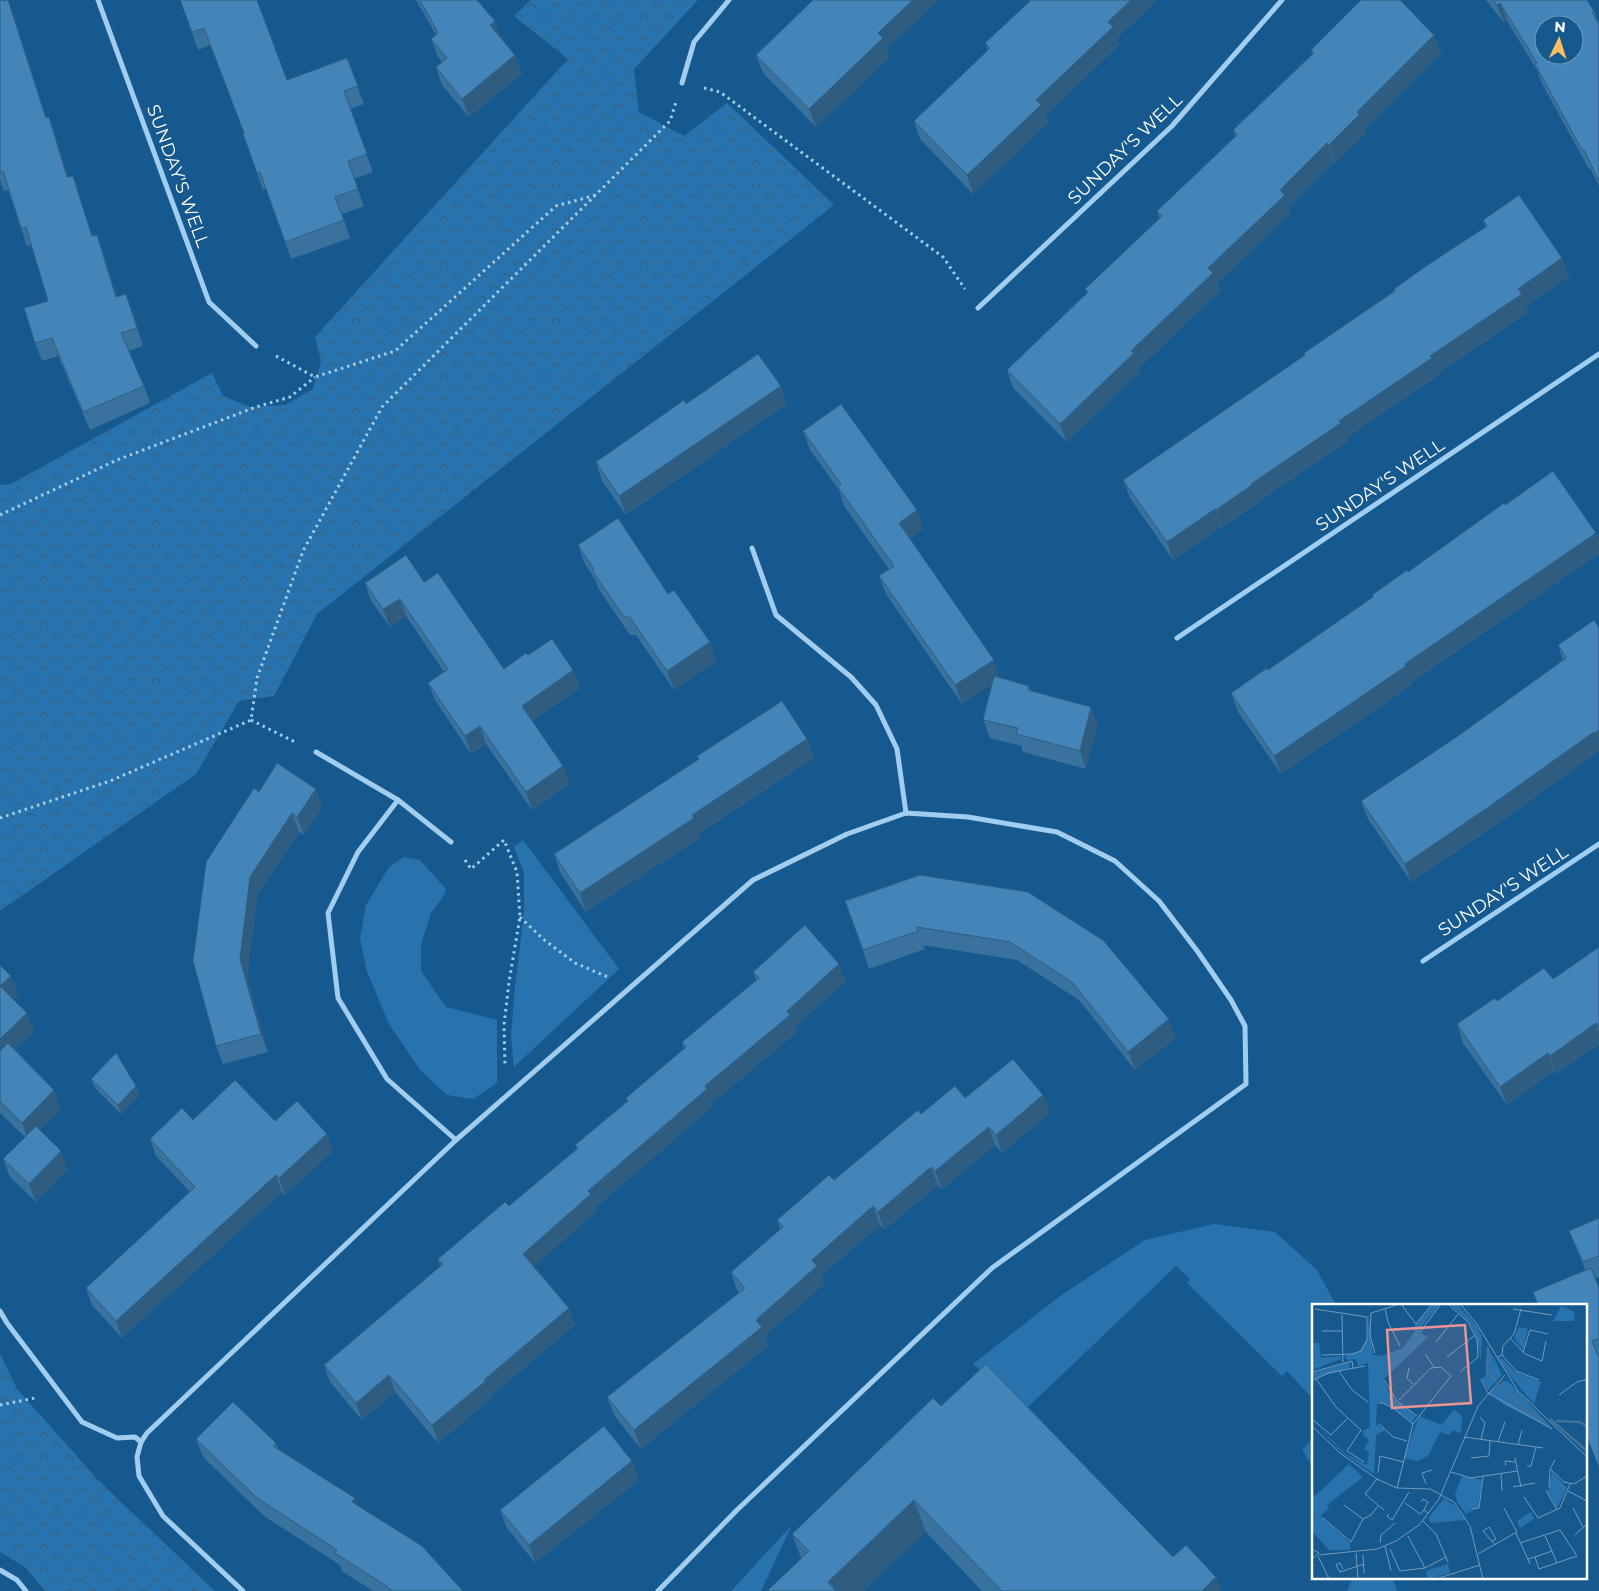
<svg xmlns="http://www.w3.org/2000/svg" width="1599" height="1591" font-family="Montserrat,sans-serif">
<defs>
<pattern id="forest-crowns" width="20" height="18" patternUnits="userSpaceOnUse" patternTransform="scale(1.25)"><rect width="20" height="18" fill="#2873ad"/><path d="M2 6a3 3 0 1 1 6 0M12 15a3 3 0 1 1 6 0" fill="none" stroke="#3c5e78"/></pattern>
</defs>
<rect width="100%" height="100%" fill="#15598f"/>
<g fill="#2873ad">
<polygon points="523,840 619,969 514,1067 511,1037 514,997 524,910 524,873 514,847"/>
<polygon points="404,857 420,860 446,889 443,897 431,913 421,945 421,971 446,1007 497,1020 497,1083 473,1099 447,1095 420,1070 389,1024 366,969 360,938 366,905 389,867"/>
<polygon points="1214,1224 1275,1232 1317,1270 1336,1305 1313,1305 1313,1399 1287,1371 1282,1376 1187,1283 1190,1279 1176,1266 1026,1409 973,1364 1060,1296 1145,1240"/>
<polygon points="1313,1438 1313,1467 1302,1450"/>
<polygon points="792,1525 761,1591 731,1591"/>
<polygon points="1353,1577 1393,1577 1397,1591 1347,1591"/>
</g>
<g fill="url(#forest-crowns)">
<polygon points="531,0 698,0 634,69 639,112 684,136 727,103 834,205 317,614 274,696 239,701 196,774 0,911 0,485 11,484 212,373 223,396 250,407 285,405 313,389 321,362 315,337 568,59 514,16"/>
<polygon points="0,1354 17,1389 99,1481 215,1591 45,1591 25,1567 0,1552"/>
</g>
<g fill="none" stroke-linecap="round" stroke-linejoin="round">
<g stroke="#a1cef0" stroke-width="3" stroke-dasharray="2.5 4" stroke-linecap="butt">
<polyline points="704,88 720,92 943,257 965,289"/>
<polyline points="276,356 315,377 395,351 556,206 596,195"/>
<polyline points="0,515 117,460 256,407 290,397 315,377"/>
<polyline points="251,720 297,743"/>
<polyline points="0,818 110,781 251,720 257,678 303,551 382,407 670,121 676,102"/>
<polyline points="465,860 471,869 504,840 517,872 520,917 509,982 504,1025 505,1066"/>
<polyline points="520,917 543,939 575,963 610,978"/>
<polyline points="0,1405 35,1398"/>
</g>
<g stroke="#a1cef0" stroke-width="5">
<polyline points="98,0 209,302 256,346"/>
<polyline points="682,83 694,42 729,0"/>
<polyline points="978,308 1172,126 1282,0"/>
<polyline points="752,548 776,615 851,677 876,705 897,749 906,813"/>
<polyline points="1177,638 1599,354"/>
<polyline points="316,752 398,800 451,842"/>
<polyline points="398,800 358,852 328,913 338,998 387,1079 456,1140"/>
<polyline points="1423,961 1599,844"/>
<polyline points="0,1311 7,1323 82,1422 117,1438 135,1437 141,1442 137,1457 139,1476 163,1516 243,1591"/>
<polyline points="141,1442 147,1433 456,1140 753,880 847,834 906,813 968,817 1057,832 1115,861 1159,901 1198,952 1231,1000 1245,1026 1246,1084 992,1268 737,1510 658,1591"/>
<polyline points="0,1570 17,1580 26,1591"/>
</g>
</g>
<g fill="#3a729e">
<polygon points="0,0 3,0 14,17 46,118 55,135 68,177 73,176 92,236 97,235 117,296 133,312 143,346 129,351 144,386 150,403 90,430 58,356 42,361 35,343 48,301 31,245 27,246 8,190 4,191 0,180"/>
<polygon points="180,0 287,80 347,58 364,104 350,109 373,172 354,179 364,206 342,214 350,238 291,259 266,189 263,190 243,134 244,133 210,45 198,50"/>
<polygon points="416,0 477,0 502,39 515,55 522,74 469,117 442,85 436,67 442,62 438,57 431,39 436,35"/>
<polygon points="1031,0 1157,0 1117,38 1119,45 1045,116 1048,123 973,194 920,139 914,121 988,51 985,43"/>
<polygon points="1486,0 1587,0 1594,11 1599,24 1599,186 1590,168 1589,169 1541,82 1538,72 1507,21 1504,23"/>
<polygon points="1434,35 1441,53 1365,129 1366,133 1335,163 1334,162 1289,207 1291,213 1217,284 1220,291 1139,368 1140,372 1067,442 1013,388 1007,370 1087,293 1085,289 1160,219 1157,211 1235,137 1233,130 1312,54 1311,50"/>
<polygon points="887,49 890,57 816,127 763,73 756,55"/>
<polygon points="1483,220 1569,276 1526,306 1528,312 1438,374 1438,376 1346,438 1347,442 1258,502 1258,503 1222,528 1221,527 1173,560 1130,498 1123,480 1305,356 1304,353 1394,291 1394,289 1486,227"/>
<polygon points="686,404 787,404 626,515 602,481 596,462"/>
<polygon points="803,431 923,529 910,538 1000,678 1029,686 1031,691 1098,725 1086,769 1023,752 1021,746 990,738 983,720 992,683 962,704 886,594 879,576 889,569 844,506 839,490 810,450"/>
<polygon points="1505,505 1599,540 1599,554 1412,682 1413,684 1281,774 1238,712 1231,693 1268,670"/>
<polygon points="578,545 668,594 717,660 674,690 636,635 630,635 598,588 595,579 585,564"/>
<polygon points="424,582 504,669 528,655 573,670 580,688 532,721 570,784 532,810 486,744 471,754 435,700 428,683 444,672 406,616 390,627 371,601 365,583"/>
<polygon points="1599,628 1599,751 1496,825 1411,882 1368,819 1361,801 1458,736 1563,661 1558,645"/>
<polygon points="807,739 814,758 700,833 701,837 586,912 560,872 554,854 699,759 697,756"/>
<polygon points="316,789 322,807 304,835 299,832 257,896 247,977 268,1052 223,1064 216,1046 259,792"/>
<polygon points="920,875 1176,1038 1135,1070 1079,1000 1017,960 923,945 925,949 869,969 845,901"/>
<polygon points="1599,947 1599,1044 1556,1074 1554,1071 1507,1105 1463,1043 1457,1024 1497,1001 1553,979"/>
<polygon points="0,965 18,994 13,999 34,1031 14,1050 61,1108 40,1129 68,1169 36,1202 10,1177 3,1159 25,1137 0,1113"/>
<polygon points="753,972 846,981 795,1027 797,1032 712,1103 713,1106 596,1207 597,1211 534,1266 569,1308 575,1325 491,1396 492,1398 438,1443 395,1392 362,1420 330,1382 324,1365 440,1266 438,1259 509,1206 577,1149 575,1145 627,1101 626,1098 684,1049 682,1042 756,980"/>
<polygon points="91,1079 136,1086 139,1096 121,1114 95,1088"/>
<polygon points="1043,1095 1050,1113 1002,1153 995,1145 942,1189 938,1185 884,1230 880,1225 821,1276 824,1284 765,1336 768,1346 641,1449 614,1415 607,1397 739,1293 737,1290 731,1272 780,1229 777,1220 834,1180 921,1114 965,1098"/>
<polygon points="193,1120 275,1121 327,1134 333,1151 285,1195 282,1192 122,1338 92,1305 86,1288 190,1192 156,1156 150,1139"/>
<polygon points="1599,1218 1599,1277 1595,1278 1599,1288 1599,1469 1585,1270 1569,1231"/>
<polygon points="941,1406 1173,1557 1222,1591 982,1591 926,1532 801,1558 792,1534"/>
<polygon points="196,1439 276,1443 278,1449 357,1505 463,1591 373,1591 342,1571 340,1565 264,1516 203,1457"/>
<polygon points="639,1480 535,1563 507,1528 500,1510"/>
</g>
<g fill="#2f5d81">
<polygon points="8,0 14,17 52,136 46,118"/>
<polygon points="913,0 939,0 887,49 890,57 816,127 809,109 878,33"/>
<polygon points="1131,0 1157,0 1117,38 1119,45 1045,116 1048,123 973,194 967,175 1108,22"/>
<polygon points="1500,3 1507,21 1504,23 1497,5"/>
<polygon points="495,21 502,39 490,25"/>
<polygon points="1434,35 1441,53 1365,129 1366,133 1335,163 1329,145 1357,112"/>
<polygon points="515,55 522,74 469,117 462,99"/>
<polygon points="49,117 55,135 74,195 67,177"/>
<polygon points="1327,143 1334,162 1289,207 1291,213 1217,284 1220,291 1139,368 1140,372 1067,442 1060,424 1131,351 1280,190"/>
<polygon points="73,176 79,194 98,254 92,236"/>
<polygon points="97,235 103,253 123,315 116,297"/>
<polygon points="1562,258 1569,276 1526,306 1528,312 1438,374 1438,376 1346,438 1347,442 1258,502 1258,503 1222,528 1216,510 1339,421 1430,356 1518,289"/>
<polygon points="126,294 133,312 143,346 137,328"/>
<polygon points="781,386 787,404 626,515 619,496"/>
<polygon points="1215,509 1221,527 1173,560 1167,542"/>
<polygon points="917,510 923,529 906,541 899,523"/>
<polygon points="1596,533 1599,540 1599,554 1412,682 1413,684 1281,774 1274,756 1405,664"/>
<polygon points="400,599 406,616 390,627 383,609"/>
<polygon points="710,642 717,660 674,690 667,671"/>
<polygon points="994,660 1000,678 962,704 955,685"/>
<polygon points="573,670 580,688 529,724 522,706"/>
<polygon points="1091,707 1098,725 1086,769 1080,751"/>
<polygon points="480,726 486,744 471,754 465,736"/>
<polygon points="1599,730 1599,746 1594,733"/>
<polygon points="1594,732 1599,747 1599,751 1496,825 1411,882 1405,864"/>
<polygon points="807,739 814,758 700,833 701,837 586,912 580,893 692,815"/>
<polygon points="563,766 570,784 532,810 526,792"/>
<polygon points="316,789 322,807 304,835 297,817"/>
<polygon points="292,813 299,832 257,896 247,977 268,1052 261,1034 240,959 250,877"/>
<polygon points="839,964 846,981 795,1027 797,1032 712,1103 713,1106 596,1207 597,1211 529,1271 523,1254 588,1191"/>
<polygon points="11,976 18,994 7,1004 0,986"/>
<polygon points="27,1013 34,1031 0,1063 0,1039"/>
<polygon points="1169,1019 1176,1038 1135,1070 1128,1052"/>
<polygon points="1596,1023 1599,1031 1599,1044 1556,1074 1550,1056"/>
<polygon points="1548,1053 1554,1071 1507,1105 1500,1087"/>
<polygon points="136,1086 139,1096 121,1114 118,1105"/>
<polygon points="54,1090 61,1108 28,1141 22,1123"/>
<polygon points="1043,1095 1050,1113 1002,1153 996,1135"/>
<polygon points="989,1127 995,1145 942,1189 935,1171"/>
<polygon points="327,1134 333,1151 285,1195 279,1178"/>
<polygon points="61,1151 68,1169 36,1202 29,1184"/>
<polygon points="931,1167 938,1185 884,1230 878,1212"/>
<polygon points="276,1175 282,1192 122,1338 116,1321"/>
<polygon points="873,1206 880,1225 821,1276 824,1284 765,1336 768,1346 641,1449 634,1430 756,1320 812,1260"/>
<polygon points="569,1308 575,1325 491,1396 492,1398 438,1443 432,1425"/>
<polygon points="389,1375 395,1392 362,1420 356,1403"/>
<polygon points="632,1461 639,1480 535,1563 529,1545"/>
<polygon points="355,1498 361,1516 352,1502"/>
<polygon points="914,1500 926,1532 864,1591 831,1591 828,1582"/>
<polygon points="1216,1577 1222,1591 1202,1591"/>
</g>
<g fill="#4385b8" stroke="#2f5d81" fill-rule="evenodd">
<polygon points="0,0 3,0 3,1 8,0 46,118 49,117 67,177 73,176 92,236 97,235 116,297 126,294 137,328 121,333 144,386 83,412 52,338 35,343 24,308 48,301 26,227 21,228 3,171 0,172"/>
<polygon points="180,0 257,0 287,80 347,58 358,86 344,91 367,154 348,161 358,189 335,197 344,220 285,242 260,172 257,173 243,134 244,133 204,28 192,32"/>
<polygon points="420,0 477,0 495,21 490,25 515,55 462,99 436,67 447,58 431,39 438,33"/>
<polygon points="813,0 913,0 878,33 883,38 809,109 756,55"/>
<polygon points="1031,0 1131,0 1108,22 1113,27 1036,100 1041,105 967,175 914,121 990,48 985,43"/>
<polygon points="1361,0 1400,0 1434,35 1357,112 1360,114 1329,145 1327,143 1280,190 1285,195 1208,268 1213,273 1131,351 1134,353 1060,424 1007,370 1088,292 1085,289 1162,216 1157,211 1237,135 1233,130 1314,53 1311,50"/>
<path d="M 1493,0 L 1587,0 L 1594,11 L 1592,12 L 1599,24 L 1599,181 L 1584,150 L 1582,150 L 1535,64 L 1537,63 L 1500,3 L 1497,5 ZM 1544,25 L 1574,25 L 1574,55 L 1544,55 Z"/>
<polygon points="1519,195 1562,258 1518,289 1522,294 1430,356 1432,358 1339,421 1341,423 1251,484 1252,485 1216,510 1215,509 1167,542 1123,480 1305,355 1304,353 1395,291 1394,289 1429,264 1487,226 1483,220"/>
<polygon points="758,354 781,386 619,496 596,462 684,400 686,404"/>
<polygon points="841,404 917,510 899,523 994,660 955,685 879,576 894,566 838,487 841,484 803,431"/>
<polygon points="1553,471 1596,533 1405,664 1406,666 1274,756 1231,693 1267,668 1268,670 1373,597 1372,595 1407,570 1408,572 1504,503 1505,505"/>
<polygon points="618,518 668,594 674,590 710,642 667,671 630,617 624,617 592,570 594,569 578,545"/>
<polygon points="406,555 424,582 438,573 504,669 526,653 528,655 552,639 573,670 522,706 563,766 526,792 480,726 465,736 428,683 448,669 400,599 383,609 365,583"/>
<polygon points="1594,620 1599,628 1599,730 1594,733 1594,732 1490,806 1405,864 1361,801 1458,736 1566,658 1558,645"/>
<polygon points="994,676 1029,686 1028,690 1091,707 1080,751 1016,734 1018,728 983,720"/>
<polygon points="782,701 807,739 692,815 694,818 580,893 554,854 699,759 697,756"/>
<polygon points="277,763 316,789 297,817 292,813 250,877 240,959 261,1034 216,1046 193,961 206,862 254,788 259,792"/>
<polygon points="920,875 1028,892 1104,941 1169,1019 1128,1052 1072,982 1010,942 917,927 918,931 863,950 845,901"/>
<polygon points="805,925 839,964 787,1011 790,1015 705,1086 707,1089 588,1191 591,1194 523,1254 569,1308 484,1380 486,1381 432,1425 389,1375 356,1403 324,1365 443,1264 438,1259 505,1202 509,1206 578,1148 575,1145 628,1101 626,1098 686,1047 682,1042 759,978 753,972"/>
<polygon points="1599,947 1599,1027 1596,1023 1550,1056 1548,1053 1500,1087 1457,1024 1495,998 1497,1001 1544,968 1553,979"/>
<polygon points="0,965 11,976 0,986 27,1013 0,1039"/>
<polygon points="8,1043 54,1090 22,1123 0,1101 0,1051"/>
<polygon points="116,1053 136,1086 118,1105 91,1079"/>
<polygon points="1013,1059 1043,1095 996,1135 989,1127 935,1171 931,1167 878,1212 873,1206 812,1260 817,1266 756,1320 762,1327 634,1430 607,1397 745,1288 731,1272 783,1227 777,1220 829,1175 834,1180 918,1110 921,1114 955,1086 965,1098"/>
<polygon points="235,1080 275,1121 297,1101 327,1134 279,1178 276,1175 116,1321 86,1288 195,1187 150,1139 182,1108 193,1120"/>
<polygon points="36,1126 61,1151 29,1184 3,1159"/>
<polygon points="1599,1218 1599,1256 1583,1262 1569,1231"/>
<polygon points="1591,1268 1599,1288 1599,1338 1592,1341 1599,1358 1599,1468 1585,1432 1585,1305 1538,1305 1533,1292"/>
<polygon points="986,1364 1173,1557 1186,1545 1216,1577 1202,1591 1002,1591 914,1500 828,1582 836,1591 767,1591 809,1551 792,1534 933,1398 941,1406"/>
<polygon points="233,1402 276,1443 273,1446 355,1498 352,1502 422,1546 463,1591 392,1591 388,1587 335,1553 337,1550 257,1498 196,1439"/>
<polygon points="604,1426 632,1461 529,1545 500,1510"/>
</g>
<g text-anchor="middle" stroke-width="4" stroke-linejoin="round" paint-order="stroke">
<g font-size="18" fill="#fff" stroke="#15598f">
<text transform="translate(1125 149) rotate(-44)" y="6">SUNDAY'S WELL</text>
<text transform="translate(178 176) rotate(70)" y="6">SUNDAY'S WELL</text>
<text transform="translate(1380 485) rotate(-34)" y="6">SUNDAY'S WELL</text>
<text transform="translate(1503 891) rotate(-33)" y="6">SUNDAY'S WELL</text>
</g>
</g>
<g transform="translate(1312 1304)">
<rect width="275" height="275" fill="#15598f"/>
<path d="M 138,0 L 145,0 L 164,21 L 170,33 L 169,56 L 165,35 L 157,18 ZM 207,23 L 216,25 L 211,45 L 202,34 ZM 0,39 L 7,39 L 9,54 L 29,52 L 29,55 L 0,66 ZM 176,43 L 190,71 L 176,86 L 170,75 L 176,68 ZM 190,54 L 203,68 L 229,78 L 222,100 L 195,68 L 187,55 ZM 191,77 L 196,77 L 241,125 L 194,102 L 177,89 ZM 142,105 L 150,112 L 149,129 L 141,126 L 137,131 L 128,128 L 116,152 L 106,157 L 92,154 L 107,112 L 130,121 ZM 240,168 L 255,184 L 245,204 L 236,188 ZM 150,172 L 170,176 L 166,203 L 154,210 L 145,198 L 143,190 ZM 132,194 L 143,202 L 153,216 L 118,219 L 117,213 ZM 219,208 L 222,215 L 208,224 L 205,217 ZM 8,212 L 38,239 L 38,246 L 17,246 L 0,227 L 0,220 ZM 136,260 L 138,269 L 116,275 L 114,267 Z" fill="#2873ad"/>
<path d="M 121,0 L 128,0 L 106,27 L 116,33 L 71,76 L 80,94 L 104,112 L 100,119 L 75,100 L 65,100 L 64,120 L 73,126 L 64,131 L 62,170 L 31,149 L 0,116 L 34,150 L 55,161 L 57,148 L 52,145 L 57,136 L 51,131 L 51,127 L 58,123 L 56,59 L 46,62 L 44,55 L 35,56 L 33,52 L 47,48 L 56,34 L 56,11 L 61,51 L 69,52 L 91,44 L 103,27 L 100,25 ZM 249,2 L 263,8 L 262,17 L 241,17 ZM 38,58 L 38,64 L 0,75 L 0,69 ZM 37,160 L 51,173 L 15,201 L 17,204 L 0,220 L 0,189 L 3,192 Z" fill="#2873ad"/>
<path fill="none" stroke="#417198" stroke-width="2.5" d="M 176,43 L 175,68 L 184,77M 187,81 L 215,108 L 233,117M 238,115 L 275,147M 244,117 L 267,118 L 275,122"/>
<path fill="none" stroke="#739bbc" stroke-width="1" d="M 89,0 L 104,20 L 120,0M 136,0 L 156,18 L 165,36 L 166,53 L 148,68M 148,0 L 164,19 L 206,87 L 275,153M 73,4 L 76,18 L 88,42M 3,5 L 55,13 L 55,36 L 49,47 L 40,50 L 10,51M 201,5 L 240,11M 30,11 L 31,58M 10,27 L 30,27M 108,28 L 129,0M 198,34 L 213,50 L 230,57 L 234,37M 124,38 L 147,9M 211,48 L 218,26 L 236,30M 63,49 L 58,31 L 59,9 L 88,0M 113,50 L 122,63M 190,51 L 204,67 L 227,76M 135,53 L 163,31M 185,54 L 190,51 L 191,42 L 202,30 L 209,5M 97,64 L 95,74 L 101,80M 27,67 L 40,86 L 56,98M 0,68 L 40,57 L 41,64M 4,75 L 24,103 L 49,126 L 35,147 L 52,158M 169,75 L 176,89 L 240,125M 72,76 L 84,96 L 105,112M 0,77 L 16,69 L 53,62M 247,91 L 265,78 L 275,75M 68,98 L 81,104 L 101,120M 168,113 L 173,119 L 169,135M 0,115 L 19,131 L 35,115M 67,120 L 81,133 L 95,137M 0,122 L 28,149 L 65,175 L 85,184 L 118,185 L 142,198 L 158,222 L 171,275M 152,133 L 231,144M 186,138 L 193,118M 206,141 L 210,126M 159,154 L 177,152 L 178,137M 203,154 L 209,183M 243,156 L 238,165 L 252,178 L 262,180 L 275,172M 194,162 L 193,157 L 203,158M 215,162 L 219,162 L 224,143M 139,168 L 159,174 L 205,167M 66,169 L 68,152 L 91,158M 189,170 L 190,187M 65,175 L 53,190 L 72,206M 114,180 L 110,169 L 120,166M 201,183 L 223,179M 237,183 L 238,166M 85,184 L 101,120 L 139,72 L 129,63 L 119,64 L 87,96M 234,186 L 245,206M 256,187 L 275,197M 212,193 L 226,214 L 248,204 L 258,180M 109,198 L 111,195 L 116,198 L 112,206M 93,199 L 108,210 L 112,206 L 116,209M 32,201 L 51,215 L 59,211 L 66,202M 261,204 L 271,223M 160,205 L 167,204 L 171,173M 77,210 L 75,212 L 80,216 L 97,188M 11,214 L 39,238 L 51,215M 111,217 L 124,230 L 136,258M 204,229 L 218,260M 263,231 L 275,220M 96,232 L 113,264M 233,232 L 240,247M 180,237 L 184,235 L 177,223 L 171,227 L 183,241M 68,239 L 69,231 L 83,219M 208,239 L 248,226 L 265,252 L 227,265 L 223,253 L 216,255M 73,242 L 79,267M 0,245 L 7,249 L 0,255M 78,245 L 88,267 L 113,264 L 134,253M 44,249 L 46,275M 166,250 L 205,228 L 192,204M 7,251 L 65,245 L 84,237 L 107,221 L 127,195 L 166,102 L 193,71M 51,251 L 52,269M 6,252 L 17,275M 223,253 L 240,247 L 245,259M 31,265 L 28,259 L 24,261 L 28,268 L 52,260M 124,275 L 168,261"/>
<path fill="#ea9494" fill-opacity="0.15" stroke="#ea9494" stroke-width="2.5" d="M 153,21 L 159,99 L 80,104 L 75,26 Z"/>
<rect width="275" height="275" fill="none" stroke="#fff" stroke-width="2.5"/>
</g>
<g transform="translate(1559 40) rotate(4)"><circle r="24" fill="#15598f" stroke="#739bbc"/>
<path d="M0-4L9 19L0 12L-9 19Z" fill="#ffbe60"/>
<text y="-8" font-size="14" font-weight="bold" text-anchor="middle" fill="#ffffff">N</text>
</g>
</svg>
